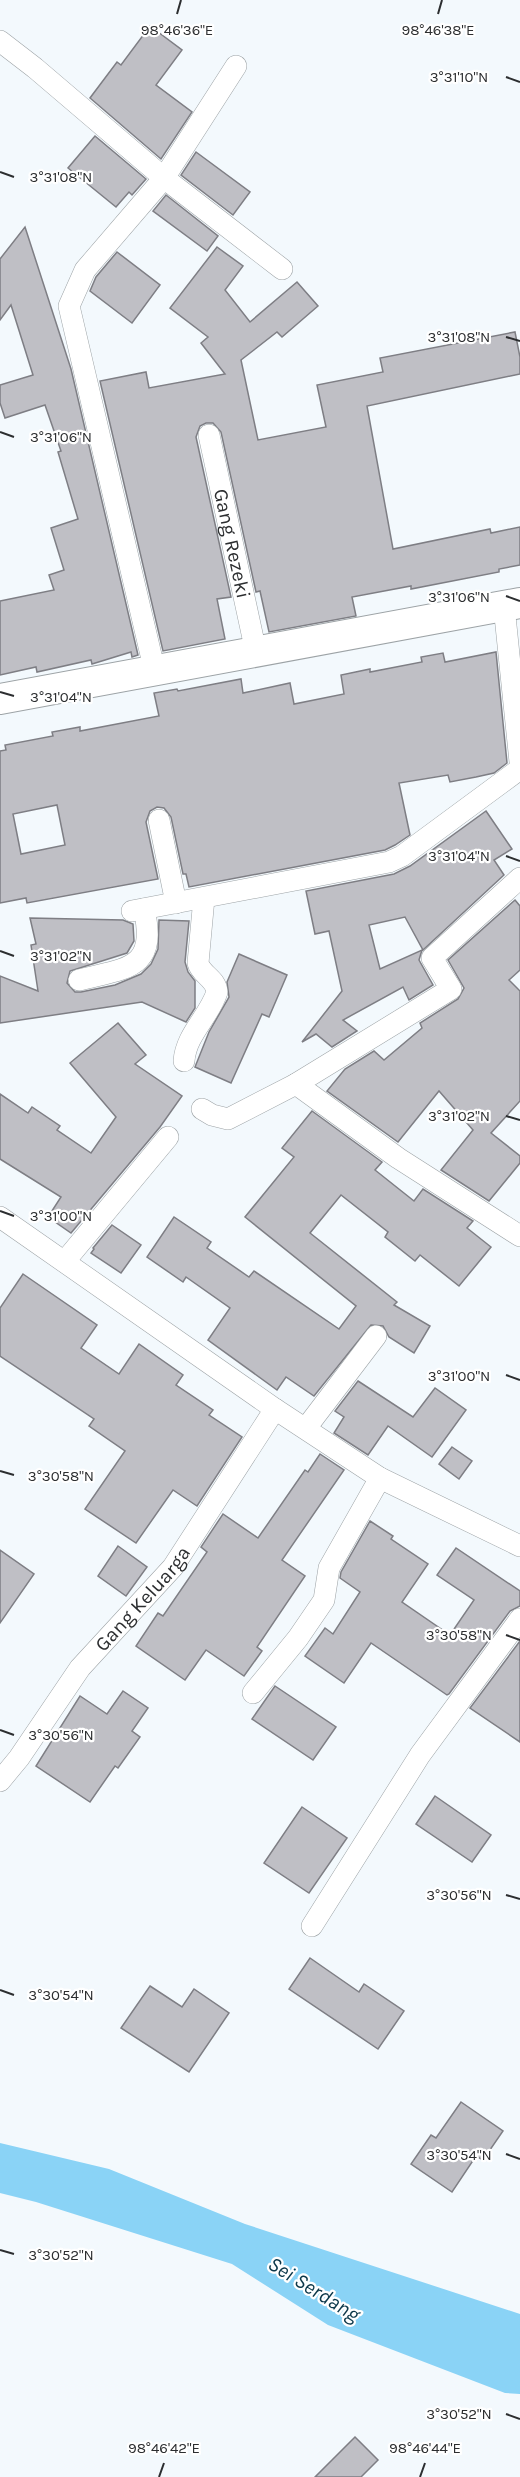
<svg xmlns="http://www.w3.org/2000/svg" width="520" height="2477" font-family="Karla,sans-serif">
<rect width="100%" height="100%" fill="#f3f9fd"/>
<polygon fill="#8ad3f6" points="0,2143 109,2169 245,2224 520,2314 520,2394 505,2393 328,2325 232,2264 36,2202 0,2193"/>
<g fill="#bfbfc5" stroke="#7e7e84" stroke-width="1.5" fill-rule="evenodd">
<polygon points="150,26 182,50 156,85 192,112 161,159 90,98 117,62 121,65"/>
<polygon points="95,136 146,179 132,195 129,192 116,207 68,168"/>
<polygon points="196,152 250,192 233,215 181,175"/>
<polygon points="166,195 218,236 207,251 153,211"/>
<polygon points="25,227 71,369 138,655 132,657 131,652 92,664 91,660 37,672 36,667 0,675 0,601 54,590 49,575 64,570 51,528 78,519 58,452 61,451 45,405 5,418 0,403 0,385 33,375 11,305 0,320 0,259"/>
<polygon points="217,247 243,266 225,290 250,322 297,282 318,306 282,337 277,332 241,360 258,440 326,427 317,385 383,372 380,358 515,332 520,357 520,374 367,406 393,549 490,529 491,533 520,527 520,565 499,569 499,572 411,589 411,586 352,597 356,616 269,632 260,591 256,592 221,432 213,423 206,423 200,426 196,437 231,597 217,599 225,639 163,651 100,381 146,372 149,388 225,374 201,343 208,337 170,308"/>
<polygon points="117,252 160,285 132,323 90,291 96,277"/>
<path d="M 496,652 L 507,763 L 494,773 L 476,777 L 450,782 L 448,775 L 399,783 L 410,835 L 395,845 L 385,850 L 189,887 L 186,874 L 183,874 L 171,817 L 164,808 L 157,807 L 150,811 L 146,822 L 158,879 L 27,903 L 26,898 L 0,903 L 0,751 L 6,750 L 5,745 L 53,736 L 52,732 L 80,727 L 80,731 L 159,716 L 154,693 L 177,689 L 178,691 L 241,679 L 243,693 L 290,683 L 294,704 L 344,694 L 341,675 L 370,669 L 370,672 L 422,662 L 421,657 L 443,653 L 445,662 ZM 57,805 L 65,845 L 21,854 L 13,814 Z"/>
<polygon points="486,811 512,849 494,860 504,875 423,950 405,917 369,925 380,969 422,950 419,960 433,985 409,1000 403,987 343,1020 357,1031 332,1047 316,1034 302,1042 342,991 329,931 315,934 306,891 394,874 410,866"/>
<polygon points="515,900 520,906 520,970 509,980 520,991 520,1101 491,1133 520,1156 520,1163 489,1201 441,1170 473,1130 439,1091 398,1142 327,1091 345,1069 374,1051 384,1060 422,1028 420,1023 458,999 464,988 448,960"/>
<polygon points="30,918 123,920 133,924 134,941 127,953 70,971 67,983 75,992 81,992 115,985 141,974 151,964 158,949 159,920 189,921 185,962 188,972 195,981 195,1008 186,1022 142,1002 0,1023 0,976 38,991 31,945 36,944"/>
<polygon points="239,954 287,975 269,1017 262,1014 231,1083 195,1067 209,1032 229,997 227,982"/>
<polygon points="118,1023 146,1055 135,1064 182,1096 160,1127 71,1233 48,1217 61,1197 0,1159 0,1094 28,1113 32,1107 60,1126 57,1130 91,1153 116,1117 70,1063"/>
<polygon points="312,1111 382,1162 375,1170 414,1201 423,1189 473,1221 467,1228 491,1247 459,1286 420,1255 415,1261 385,1237 388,1232 341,1195 310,1233 397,1302 394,1305 430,1326 414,1353 389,1337 383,1326 371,1325 314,1396 286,1377 277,1390 208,1340 230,1308 186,1277 183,1282 147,1257 174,1217 211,1242 207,1248 249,1277 254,1271 339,1329 356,1306 245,1217 294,1157 282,1148"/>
<polygon points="112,1225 141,1245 121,1273 91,1253 94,1249 93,1248"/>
<polygon points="23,1274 97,1325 81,1348 119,1374 139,1344 183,1375 176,1385 213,1410 209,1415 242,1437 197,1506 173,1490 136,1543 85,1509 125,1451 89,1426 94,1419 0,1356 0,1308"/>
<polygon points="358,1381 413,1417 435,1388 466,1410 432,1457 388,1426 368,1455 334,1433 344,1417 335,1411"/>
<polygon points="452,1447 472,1461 459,1479 439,1464"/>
<polygon points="320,1454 344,1470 282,1560 305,1576 257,1647 262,1651 244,1676 206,1650 185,1680 136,1646 158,1613 163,1616 207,1552 201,1547 223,1514 258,1538 305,1470 308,1472"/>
<polygon points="370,1521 393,1536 391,1539 428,1564 402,1602 450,1635 474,1600 437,1575 456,1548 520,1591 520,1606 510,1611 449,1694 447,1695 371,1643 344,1683 305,1656 325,1628 333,1634 360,1592 340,1578 341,1572"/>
<polygon points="118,1546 147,1567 126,1596 98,1576"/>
<polygon points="0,1550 34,1574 0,1623"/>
<polygon points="520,1641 520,1742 470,1708"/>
<polygon points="275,1686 336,1727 313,1760 252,1719"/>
<polygon points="123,1691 148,1708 132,1731 140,1737 118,1768 115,1766 90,1802 36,1766 80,1696 107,1714"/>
<polygon points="435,1796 491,1835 472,1862 416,1824"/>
<polygon points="302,1807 347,1838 309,1893 264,1863"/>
<polygon points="310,1958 359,1992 364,1984 404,2011 378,2049 289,1989"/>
<polygon points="150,1986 182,2007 194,1989 229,2013 189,2072 121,2028"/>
<polygon points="461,2102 503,2131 483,2160 476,2156 452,2192 411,2164 431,2135 436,2138"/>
<polygon points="355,2437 378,2460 361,2477 315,2477"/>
</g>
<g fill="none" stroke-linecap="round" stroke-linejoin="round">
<defs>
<g id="minor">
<polyline points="0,41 35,68 164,178 282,269"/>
<path id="s1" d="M 209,435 L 256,652"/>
<polyline points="504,606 520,762"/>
<polyline points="155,672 69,306 85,270 164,178 236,66"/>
<polyline points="159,820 176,903"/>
<polyline points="520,878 432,958 451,989 296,1084 398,1158 520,1236"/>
<polyline points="132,911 389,862 402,856 520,769"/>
<path d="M 79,980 C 126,968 158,970 144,909"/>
<path d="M 184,1061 C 186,1034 209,1017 217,992 C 216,978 201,975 198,963 L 204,898"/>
<polyline points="202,1109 212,1115 228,1119 296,1084"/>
<polyline points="0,1217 275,1409 380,1478 520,1546"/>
<polyline points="65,1261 168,1137"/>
<polyline points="306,1428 376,1336"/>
<polyline points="253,1693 298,1638 324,1600 329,1568 380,1478"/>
<path id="s2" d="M 0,1781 L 19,1758 L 80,1668 L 173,1567 L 275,1409"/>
<polyline points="312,1926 420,1755 520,1619"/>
</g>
<polyline id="secondary" points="0,699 520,603"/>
</defs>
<use href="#minor" stroke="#9da3a6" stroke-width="22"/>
<use href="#secondary" stroke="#9da3a6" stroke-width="32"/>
<use href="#minor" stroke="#fff" stroke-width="21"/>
<use href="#secondary" stroke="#fff" stroke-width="30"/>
</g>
<path fill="none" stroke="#2c2e30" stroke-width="2" d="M 177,14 L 181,0M 438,14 L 442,0M 506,77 L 520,82M 0,172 L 14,177M 506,337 L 520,341M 0,432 L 14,437M 506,596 L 520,601M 0,692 L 14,696M 506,856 L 520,861M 0,951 L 14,956M 506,1116 L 520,1120M 0,1211 L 14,1216M 506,1375 L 520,1380M 0,1471 L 14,1475M 506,1635 L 520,1640M 0,1730 L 14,1735M 506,1895 L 520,1899M 0,1990 L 14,1995M 506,2154 L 520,2159M 0,2250 L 14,2254M 506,2414 L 520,2419M 159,2477 L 164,2463M 420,2477 L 425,2463"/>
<g text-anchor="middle" stroke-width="4.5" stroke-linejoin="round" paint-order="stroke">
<g font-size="20" fill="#2c2e30" stroke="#fff">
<text dy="7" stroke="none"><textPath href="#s1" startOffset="111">Gang Rezeki</textPath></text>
<text dy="7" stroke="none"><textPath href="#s2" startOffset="232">Gang Keluarga</textPath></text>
</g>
<g font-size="21" font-style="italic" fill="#0b3749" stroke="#fff">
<text transform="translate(314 2289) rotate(32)" y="7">Sei Serdang</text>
</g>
</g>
<g font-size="15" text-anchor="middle" fill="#2c2e30" stroke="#fff" stroke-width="4.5" stroke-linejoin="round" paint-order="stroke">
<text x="177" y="35">98°46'36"E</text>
<text x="438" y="35">98°46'38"E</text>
<text x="459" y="82">3°31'10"N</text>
<text x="61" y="182">3°31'08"N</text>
<text x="459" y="342">3°31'08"N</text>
<text x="61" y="442">3°31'06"N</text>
<text x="459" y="602">3°31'06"N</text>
<text x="61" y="702">3°31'04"N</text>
<text x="459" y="861">3°31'04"N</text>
<text x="61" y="961">3°31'02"N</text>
<text x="459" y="1121">3°31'02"N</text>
<text x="61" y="1221">3°31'00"N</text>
<text x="459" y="1381">3°31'00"N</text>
<text x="61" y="1481">3°30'58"N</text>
<text x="459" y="1640">3°30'58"N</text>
<text x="61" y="1740">3°30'56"N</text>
<text x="459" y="1900">3°30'56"N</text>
<text x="61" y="2000">3°30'54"N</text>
<text x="459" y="2160">3°30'54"N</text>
<text x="61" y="2260">3°30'52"N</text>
<text x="459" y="2419">3°30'52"N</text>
<text x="164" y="2453">98°46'42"E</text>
<text x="425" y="2453">98°46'44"E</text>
</g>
</svg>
